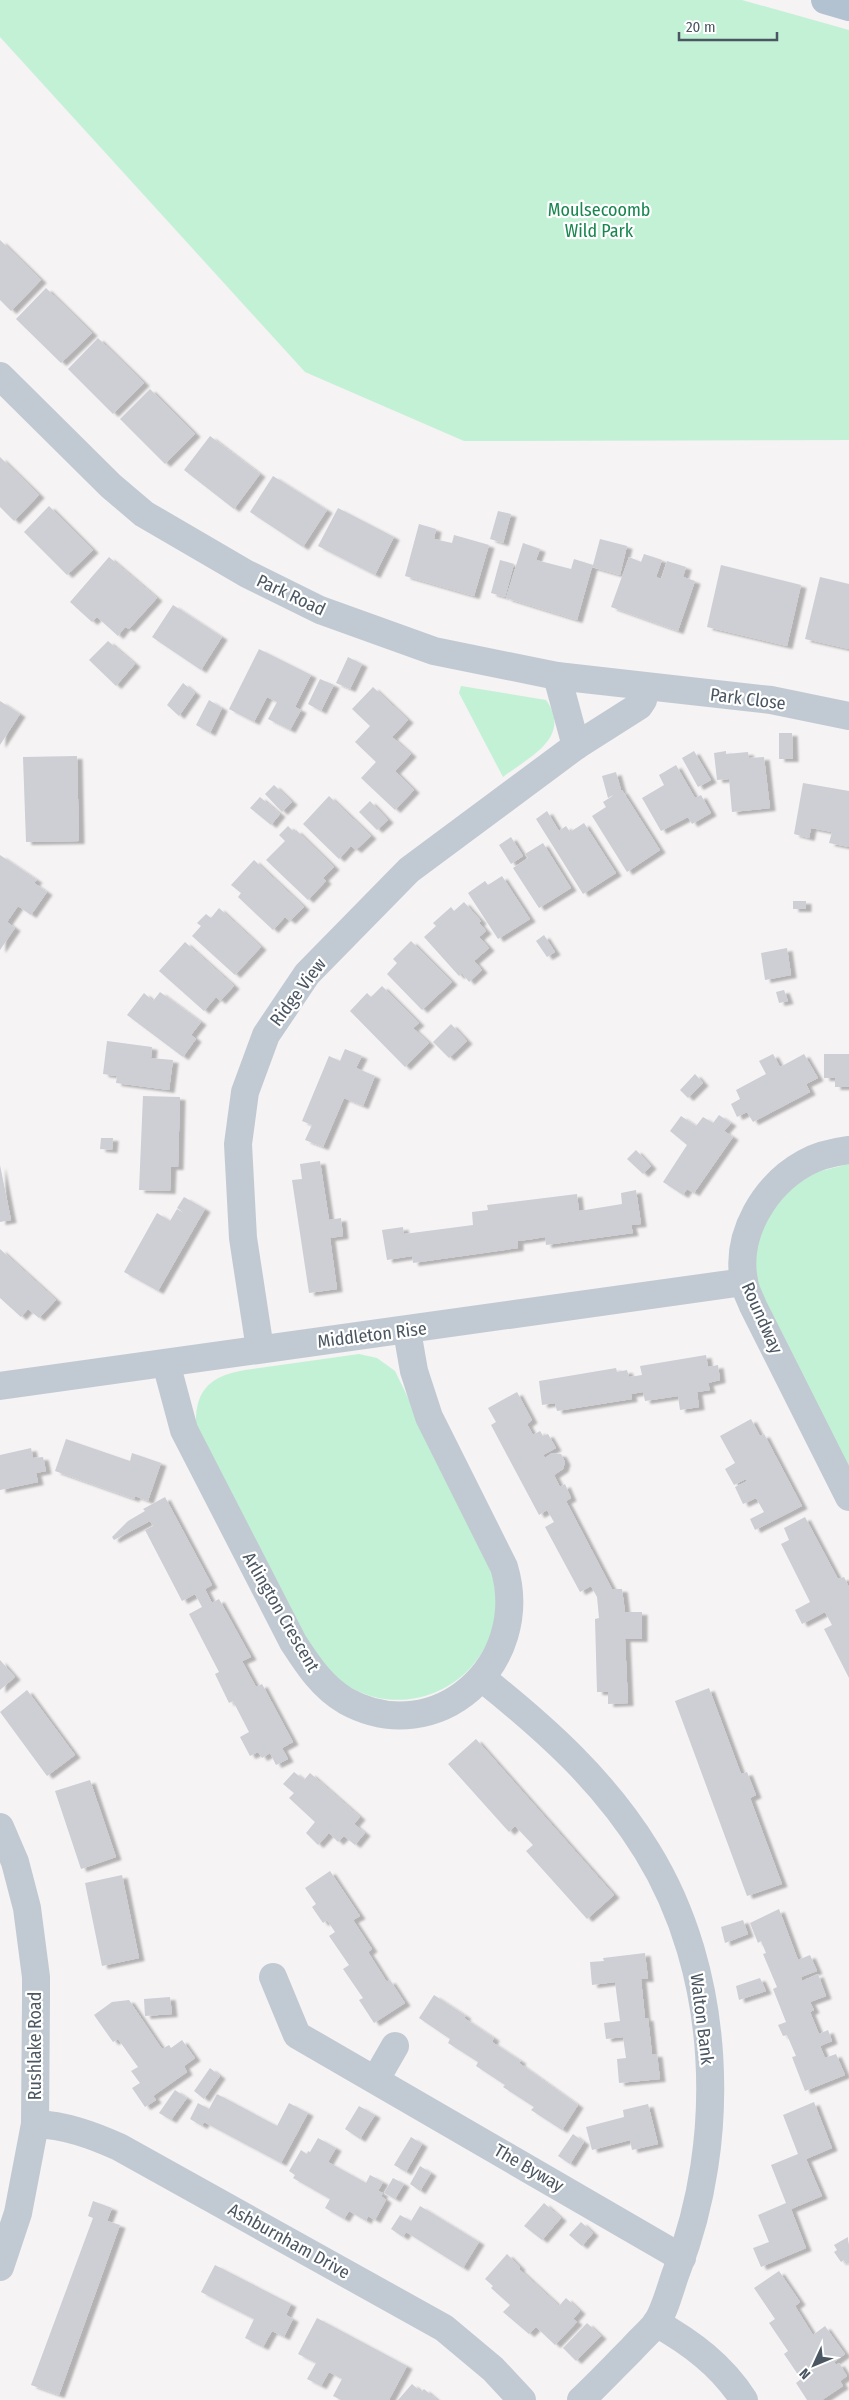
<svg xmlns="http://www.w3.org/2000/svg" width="849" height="2400" font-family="'Fira Sans Condensed',sans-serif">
<defs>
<filter id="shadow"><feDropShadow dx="5.5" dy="3" stdDeviation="1" flood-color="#0004"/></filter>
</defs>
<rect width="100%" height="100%" fill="#f5f3f3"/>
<g fill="#c3f1d5">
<polygon points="0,0 742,0 849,30 849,440 464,441 305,372 0,37"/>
<path d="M 461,686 L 546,700 C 573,737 529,757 503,777 L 459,693 Z"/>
<polygon points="849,1164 849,1471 762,1300 754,1264 757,1243 765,1220 791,1188 817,1172"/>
<path d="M 359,1354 L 377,1358 L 395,1371 C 415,1412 435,1453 455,1494 C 470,1525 497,1568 496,1603 C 495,1676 418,1722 353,1689 C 333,1678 319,1658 307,1639 L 196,1425 C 195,1389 211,1376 245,1370 Z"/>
</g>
<g fill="#cdcfd5" filter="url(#shadow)">
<polygon points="0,240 41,280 11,311 0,300"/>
<polygon points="46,288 92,333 61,363 16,319"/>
<polygon points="98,338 144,383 113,414 68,369"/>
<polygon points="150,389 195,434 165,464 120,419"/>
<polygon points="210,436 260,474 234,509 184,470"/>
<polygon points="0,457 39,495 14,521 0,507"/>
<polygon points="273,476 327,510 303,547 250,512"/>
<polygon points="49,506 93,550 67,575 24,532"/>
<polygon points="338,508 394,537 375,575 318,546"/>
<polygon points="498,511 511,514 503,543 490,539"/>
<polygon points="419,524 436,529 434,539 452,543 454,535 489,545 474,596 405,576"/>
<polygon points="600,539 627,546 620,575 592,567 577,620 506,598 523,543 540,549 536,560 571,569 574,559 593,565"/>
<polygon points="644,554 662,560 656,577 661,579 667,561 686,567 683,577 695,581 678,631 611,607 629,557 641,562"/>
<polygon points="109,557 157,598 129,629 125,627 118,636 97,617 92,622 70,602"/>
<polygon points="500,560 514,564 505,597 491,593"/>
<polygon points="721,565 801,585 787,646 707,627"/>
<polygon points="820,577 849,584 849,649 805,639"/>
<polygon points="173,605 222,637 201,670 152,637"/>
<polygon points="108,641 135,664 116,686 89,660"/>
<polygon points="259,649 311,675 295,707 301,710 290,730 268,719 277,702 267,697 254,722 229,709"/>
<polygon points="348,657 362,664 350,689 336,683"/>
<polygon points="320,679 334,685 321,711 308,704"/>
<polygon points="183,683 195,693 179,716 167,705"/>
<polygon points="373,687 408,720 392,737 411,754 395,771 414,790 395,810 361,778 376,762 355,742 370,726 352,709"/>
<polygon points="209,700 222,708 210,733 196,725"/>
<polygon points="0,701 20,714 0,745"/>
<polygon points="779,733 792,733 793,759 779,759"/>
<polygon points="694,751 711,780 698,787 682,758"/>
<polygon points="726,751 726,754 748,752 749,758 764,757 770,808 732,812 729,779 717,780 714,753"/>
<polygon points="77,756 79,841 26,842 23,757"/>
<polygon points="676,765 695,798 701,795 711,813 692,824 688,817 661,831 642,798 664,785 659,775"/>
<polygon points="616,772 621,790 608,798 602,776"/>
<polygon points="803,783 849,791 849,847 829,843 832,832 811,828 809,838 794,834"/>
<polygon points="274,785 292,802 282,812 265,794"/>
<polygon points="622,790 660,850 627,872 592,816 606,807 603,802"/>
<polygon points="329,796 371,836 356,850 351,846 339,859 303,824"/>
<polygon points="260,797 280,814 271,825 250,808"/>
<polygon points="370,801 388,820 377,830 359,812"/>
<polygon points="547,811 559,831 566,826 570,832 584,823 616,873 583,894 536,819"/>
<polygon points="288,826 294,832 296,830 334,867 323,878 326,881 308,900 266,860 285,841 279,835"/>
<polygon points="511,837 523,856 511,864 499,845"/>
<polygon points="543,843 571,888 539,908 513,868 528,858 525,854"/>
<polygon points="0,855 37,880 34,883 47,892 31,915 18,906 7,922 15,928 0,950"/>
<polygon points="254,860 304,907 290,921 285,917 273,930 238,897 241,893 231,885"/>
<polygon points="502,876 530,919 498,939 468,893 485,881 488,885"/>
<rect x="793" y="901" width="13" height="8"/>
<polygon points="464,902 481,921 479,923 486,931 479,937 489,948 474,961 482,970 469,982 462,973 459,976 424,937 436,926 433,923 451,907 454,911"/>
<polygon points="219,908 261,947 235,975 192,936 201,926 197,923 206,914 211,918"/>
<polygon points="544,935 555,952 547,957 536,941"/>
<polygon points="411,941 452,982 422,1010 387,974 397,963 393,959"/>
<polygon points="185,942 234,986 220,1001 216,997 204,1011 159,971"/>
<polygon points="787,948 791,975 765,980 761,953"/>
<polygon points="382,986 419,1023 413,1028 429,1043 405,1067 350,1011 367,993 371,997"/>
<polygon points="784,990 788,1001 779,1003 776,992"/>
<polygon points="160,992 201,1022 191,1035 196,1039 183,1057 127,1015 144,993 153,1001"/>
<polygon points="451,1024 467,1041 449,1058 433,1042"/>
<polygon points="107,1041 152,1047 151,1058 173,1060 169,1090 116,1083 117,1076 103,1074"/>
<polygon points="345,1049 362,1056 356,1068 375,1076 363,1106 344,1098 323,1147 305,1140 312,1125 302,1121 329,1056 340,1061"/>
<polygon points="773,1054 780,1067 804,1054 818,1078 806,1084 810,1092 753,1122 747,1112 737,1117 731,1104 740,1099 736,1090 766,1074 759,1061"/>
<polygon points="824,1054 849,1054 849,1087 835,1087 835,1078 824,1078"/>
<polygon points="695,1074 703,1083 688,1098 680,1090"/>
<polygon points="143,1096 180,1097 178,1167 171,1167 170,1191 139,1190"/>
<polygon points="719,1115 731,1123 724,1131 733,1137 694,1193 687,1189 683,1195 663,1182 687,1145 670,1131 681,1116 696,1126 703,1117 713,1123"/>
<polygon points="101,1138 113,1138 112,1150 100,1149"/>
<polygon points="636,1150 651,1166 643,1174 627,1159"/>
<polygon points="320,1161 329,1220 341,1218 343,1236 330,1238 337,1289 309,1293 292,1180 302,1179 300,1164"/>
<polygon points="0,1165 11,1220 0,1222"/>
<polygon points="636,1190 641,1224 631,1225 633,1233 546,1245 545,1237 533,1239 518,1241 518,1248 413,1263 412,1256 387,1260 382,1230 403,1227 404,1234 473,1225 472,1212 488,1210 487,1205 577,1194 579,1211 622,1204 621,1193"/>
<polygon points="184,1197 205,1209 158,1291 124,1272 157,1213 170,1221 177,1209 184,1213 177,1208"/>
<polygon points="0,1249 56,1300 39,1318 28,1309 21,1317 0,1298"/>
<polygon points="706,1355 708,1367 718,1365 720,1380 708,1383 710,1390 697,1392 699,1407 680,1410 678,1396 645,1401 643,1392 631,1394 632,1399 557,1411 555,1403 542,1405 539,1381 616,1368 617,1372 627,1370 629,1377 642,1375 640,1366"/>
<polygon points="517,1392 532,1420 527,1424 533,1435 540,1431 543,1436 548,1434 556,1448 543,1455 545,1458 552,1453 561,1454 565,1462 563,1469 554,1475 560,1487 565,1484 571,1498 566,1501 612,1589 622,1589 625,1612 642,1612 642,1639 625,1639 628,1703 608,1704 608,1692 597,1692 595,1619 599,1618 597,1597 591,1586 580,1592 545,1527 554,1522 547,1510 539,1515 491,1425 496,1422 488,1408"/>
<polygon points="751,1419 760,1436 764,1434 802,1506 755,1530 750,1519 764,1512 756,1498 743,1504 735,1487 747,1481 746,1479 734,1485 725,1469 735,1463 720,1436"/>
<polygon points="66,1439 130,1461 132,1453 161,1463 148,1501 135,1496 134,1499 55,1471"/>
<polygon points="31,1448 33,1458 43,1457 46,1471 36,1473 38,1482 0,1490 0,1455"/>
<polygon points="165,1497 212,1585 205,1589 212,1603 219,1599 251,1657 242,1661 256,1687 262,1684 293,1742 282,1748 288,1759 276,1765 270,1753 262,1758 258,1752 250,1756 240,1737 249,1732 233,1701 229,1703 215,1674 219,1672 189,1614 202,1607 195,1594 182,1601 145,1530 153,1526 150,1521 114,1540 112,1537 128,1521 145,1511 143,1509"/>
<polygon points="805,1517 838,1579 844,1577 849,1587 849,1678 824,1629 832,1625 825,1612 802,1624 795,1610 810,1602 781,1544 789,1540 784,1528"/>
<polygon points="0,1660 15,1677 0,1690"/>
<polygon points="709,1688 741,1774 747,1772 756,1795 750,1798 782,1884 747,1896 675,1701"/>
<polygon points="27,1690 75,1755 47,1776 0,1712"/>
<polygon points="476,1739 614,1895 587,1919 526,1851 533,1845 515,1826 509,1832 448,1764"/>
<polygon points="294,1772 304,1780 310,1773 360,1817 354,1824 365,1833 355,1845 344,1836 338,1842 329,1833 318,1845 306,1833 315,1822 289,1798 294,1793 283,1784"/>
<polygon points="90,1780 116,1857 81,1869 55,1791"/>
<polygon points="330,1871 360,1916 353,1920 372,1949 368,1952 387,1982 390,1980 405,2003 374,2023 359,2000 363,1998 343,1969 349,1965 329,1936 335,1932 327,1920 323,1923 312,1907 316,1904 305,1888"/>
<polygon points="122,1875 139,1958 102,1966 85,1883"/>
<polygon points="779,1909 798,1960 810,1955 817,1971 801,1977 802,1981 818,1974 826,1996 810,2002 814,2010 810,2012 819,2034 828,2030 832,2041 820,2046 825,2058 836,2054 845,2075 805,2091 792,2057 796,2056 787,2035 783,2036 778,2025 786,2022 773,1989 777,1987 763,1954 766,1953 761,1941 758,1943 750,1923"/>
<polygon points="743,1920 748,1934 725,1943 721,1927"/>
<polygon points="645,1953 648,1979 641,1979 645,2018 648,2018 652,2054 657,2054 660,2079 619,2083 617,2059 626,2058 623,2037 606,2039 604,2023 620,2021 615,1982 592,1985 590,1962 604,1961 603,1958"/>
<polygon points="760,1978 766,1991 739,2000 736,1986"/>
<polygon points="434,1995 466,2016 464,2018 494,2038 492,2042 521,2061 519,2063 578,2105 562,2130 531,2110 534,2107 503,2087 505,2085 476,2066 478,2062 448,2043 450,2039 419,2018"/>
<polygon points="170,1997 172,2014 145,2016 144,1999"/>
<polygon points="129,2000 162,2049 169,2045 171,2048 182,2040 195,2058 184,2066 187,2072 153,2096 156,2100 145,2107 132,2088 140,2083 131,2071 138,2067 118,2039 113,2042 94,2015 112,2002"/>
<polygon points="210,2068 220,2076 204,2099 194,2091"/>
<polygon points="175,2090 187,2098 171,2120 159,2113"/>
<polygon points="217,2094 277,2126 289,2103 308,2113 281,2163 204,2122 202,2126 190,2119 198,2103 209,2109"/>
<polygon points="814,2102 832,2148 806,2159 822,2196 791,2209 806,2248 761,2267 753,2248 769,2242 758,2215 786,2203 771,2165 798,2154 783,2115"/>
<polygon points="648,2104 658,2144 632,2150 630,2140 592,2150 586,2127 624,2117 623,2110"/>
<polygon points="359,2106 375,2115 360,2139 345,2129"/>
<polygon points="573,2134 584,2142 570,2164 558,2156"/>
<polygon points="411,2137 422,2144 406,2172 394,2165"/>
<polygon points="318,2138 336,2148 328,2162 366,2183 370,2175 383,2182 378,2191 383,2193 381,2196 386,2200 375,2220 368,2216 366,2221 349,2211 344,2219 325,2208 330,2199 293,2178 295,2175 289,2171 301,2150 307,2154 308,2151 310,2152"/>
<polygon points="420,2166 431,2173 420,2191 410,2184"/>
<polygon points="393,2178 404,2184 395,2199 384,2193"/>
<polygon points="93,2201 112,2208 107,2221 120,2225 59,2395 31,2385 93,2218 88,2216"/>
<polygon points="544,2203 561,2218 542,2240 524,2226"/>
<polygon points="420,2206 479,2242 463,2268 406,2232 403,2237 391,2229 400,2215 411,2221"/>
<polygon points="581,2222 593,2233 582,2246 569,2235"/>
<polygon points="848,2237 849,2263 846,2264 844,2260 841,2262 834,2252 837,2250 834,2245"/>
<polygon points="507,2254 520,2267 519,2269 559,2306 566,2298 580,2311 573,2319 577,2322 555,2345 536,2327 529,2334 503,2312 510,2305 491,2288 493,2286 485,2279"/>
<polygon points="215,2265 291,2304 286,2315 293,2319 284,2337 272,2331 263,2347 245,2338 254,2319 201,2292"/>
<polygon points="779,2271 800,2302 795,2306 813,2335 825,2326 845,2354 834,2362 836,2365 839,2363 847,2376 840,2381 843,2386 822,2400 807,2400 796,2383 801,2379 784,2354 788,2351 769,2323 775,2319 754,2288"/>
<polygon points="317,2318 407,2366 389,2400 341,2400 333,2396 342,2379 329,2372 321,2386 307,2379 316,2363 298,2354"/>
<polygon points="587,2323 601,2336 576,2361 563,2348"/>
<polygon points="412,2384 421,2392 424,2389 437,2400 398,2400"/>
</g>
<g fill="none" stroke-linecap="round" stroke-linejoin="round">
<g stroke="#c1cad2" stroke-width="28">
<polyline points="0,376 111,486 144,514 247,574 320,610 434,651 557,676 771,700 849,716"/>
<polyline points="557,676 576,746"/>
<path d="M 849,1150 C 834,1152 819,1155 805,1163 C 765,1185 735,1234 744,1281 C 745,1290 750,1298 753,1306 L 849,1497"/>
<polyline points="260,1349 243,1238 238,1144 245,1092 266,1035 307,974 409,870 576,746 639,706 643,700 645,687"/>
<path d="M 166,1363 L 184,1430 L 293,1642 C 308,1665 322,1687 346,1701 C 437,1751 533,1663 504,1567 L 429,1417 L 414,1371 L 407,1331"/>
<polyline points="0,1386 744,1282"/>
<path d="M 482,1678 C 546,1729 604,1781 647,1851 C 722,1972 728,2139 677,2270 C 671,2285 665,2312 655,2325 C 648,2333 639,2341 632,2349 C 615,2366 599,2383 581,2400"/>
<polyline points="0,1827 15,1862 27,1908 36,1977 36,2001 35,2124 18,2213 0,2267"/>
<polyline points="273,1977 297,2035 682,2258"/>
<polyline points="376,2079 395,2046"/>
<path d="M 35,2124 C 65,2125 92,2135 119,2147 L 444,2328 L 493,2369 L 522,2400"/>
<path d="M 656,2323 C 692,2343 722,2366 744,2400"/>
</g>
<polyline stroke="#b3c2d1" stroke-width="28" points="825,0 849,7"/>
</g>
<g text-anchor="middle" stroke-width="4.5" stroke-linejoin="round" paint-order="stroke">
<g font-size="18" fill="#17864f" stroke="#fff">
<text x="599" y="216">Moulsecoomb<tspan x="599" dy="21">Wild Park</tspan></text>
</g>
<g font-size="18" fill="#4a5661" stroke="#fff">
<text transform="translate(291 595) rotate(25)" y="6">Park Road</text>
<text transform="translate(748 699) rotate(7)" y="6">Park Close</text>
<text transform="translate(298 992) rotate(-53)" y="6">Ridge View</text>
<text transform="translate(762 1318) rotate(66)" y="6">Roundway</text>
<text transform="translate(372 1335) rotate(-7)" y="6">Middleton Rise</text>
<text transform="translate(281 1612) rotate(60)" y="6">Arlington Crescent</text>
<text transform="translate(702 2019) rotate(83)" y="6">Walton Bank</text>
<text transform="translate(35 2046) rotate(-90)" y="6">Rushlake Road</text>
<text transform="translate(529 2168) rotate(30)" y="6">The Byway</text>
<text transform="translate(289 2241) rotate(29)" y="6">Ashburnham Drive</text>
</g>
</g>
<g transform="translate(814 2365) rotate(226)" stroke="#ffffff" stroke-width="4" paint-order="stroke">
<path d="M0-4L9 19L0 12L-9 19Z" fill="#4a5661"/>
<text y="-8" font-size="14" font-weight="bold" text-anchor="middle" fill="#4a5661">N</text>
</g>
<path d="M679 32v8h98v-8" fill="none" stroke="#4a5661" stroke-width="2.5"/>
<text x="686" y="32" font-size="15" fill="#4a5661" stroke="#ffffff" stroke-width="4" paint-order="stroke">20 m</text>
</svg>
